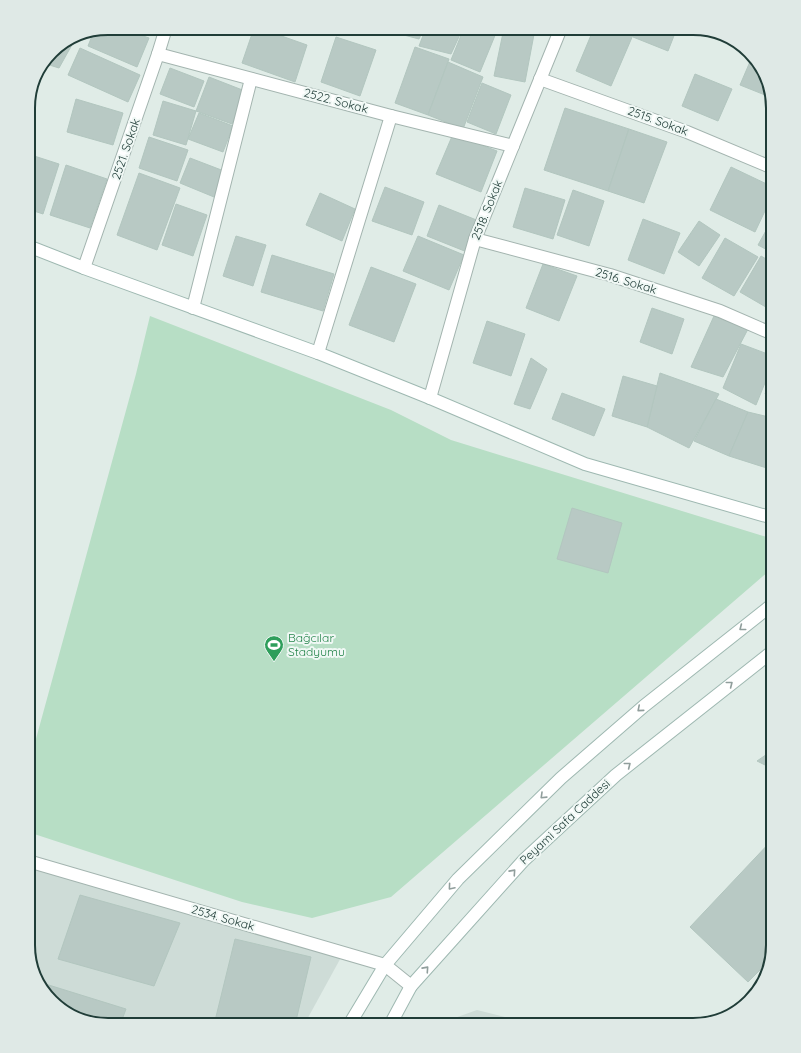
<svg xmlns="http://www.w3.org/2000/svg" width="801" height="1053" font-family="Quicksand,sans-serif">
<rect width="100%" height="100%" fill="#e0ece7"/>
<g fill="#cedcd7">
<polygon points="28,862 344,952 304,1025 108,1025 68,1014 41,989 28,945"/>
<polygon points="477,1010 537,1025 446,1025 449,1020"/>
</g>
<polygon fill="#b7dec5" points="150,316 391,410 451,440 773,539 770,570 391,897 312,918 242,902 28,832 28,768 136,374"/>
<g fill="#b8c9c4" stroke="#b2c6bf">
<polygon points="108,28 121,28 149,38 137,67 88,46 94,31"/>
<polygon points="254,28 259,28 307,45 295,82 242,63"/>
<polygon points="386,28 424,28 419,39 385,30"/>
<polygon points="426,28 463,28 451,54 419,46"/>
<polygon points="464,28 484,28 496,33 480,72 451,60"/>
<polygon points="504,28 535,29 525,82 494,76"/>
<polygon points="594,28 636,28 611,86 576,71"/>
<polygon points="636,28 677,28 668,51 633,37"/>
<polygon points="78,34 59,68 43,63 55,48"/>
<polygon points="336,37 376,50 360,96 321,82"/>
<polygon points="415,47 449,59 428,115 395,103"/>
<polygon points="80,48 140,75 128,102 68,75"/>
<polygon points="752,57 760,64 770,97 740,85"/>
<polygon points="448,62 483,77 463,129 428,115"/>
<polygon points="170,68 204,81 194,107 160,94"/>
<polygon points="695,74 732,89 718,121 682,106"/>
<polygon points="209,77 245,91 232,124 196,111"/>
<polygon points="482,83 511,95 496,134 467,122"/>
<polygon points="76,99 123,113 113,145 67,132"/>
<polygon points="163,101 196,111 186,145 153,135"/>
<polygon points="565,108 629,129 608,191 544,170"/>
<polygon points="199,113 233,126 223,152 188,139"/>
<polygon points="629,129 667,142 644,203 608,191"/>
<polygon points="453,134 497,151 481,192 436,174"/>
<polygon points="149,137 188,150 177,181 139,168"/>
<polygon points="28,154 59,164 43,214 28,209"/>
<polygon points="190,158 224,171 214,197 180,183"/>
<polygon points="66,165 107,179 90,228 50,215"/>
<polygon points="731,167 773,187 773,194 755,232 710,210"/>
<polygon points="139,173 180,188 157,250 117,235"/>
<polygon points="385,187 424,202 412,235 372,221"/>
<polygon points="525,188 565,200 553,239 513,227"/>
<polygon points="573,190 604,201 589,246 557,235"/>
<polygon points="320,193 355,209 342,241 306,225"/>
<polygon points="176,204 207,215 193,256 162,245"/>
<polygon points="439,205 479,221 467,252 427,236"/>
<polygon points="773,218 773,253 758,245"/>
<polygon points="643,219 680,233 664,274 628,260"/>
<polygon points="699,221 720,235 699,266 678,252"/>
<polygon points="236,236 266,245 253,286 223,276"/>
<polygon points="418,236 464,255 449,290 403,271"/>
<polygon points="725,238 758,257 734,296 702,278"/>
<polygon points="272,255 334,274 323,311 261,292"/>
<polygon points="761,256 773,263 773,308 771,310 740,292"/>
<polygon points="543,264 577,276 559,321 526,308"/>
<polygon points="371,267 416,284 394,342 349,325"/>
<polygon points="652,308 684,319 672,354 640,342"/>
<polygon points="714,316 748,329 723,377 691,367"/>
<polygon points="487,321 525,334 511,376 473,363"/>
<polygon points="741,344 773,356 773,363 756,405 723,388"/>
<polygon points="531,358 547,369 530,409 514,404"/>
<polygon points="660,373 719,394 689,448 647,427"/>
<polygon points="623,376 657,386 647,427 612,416"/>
<polygon points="773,377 773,398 765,394"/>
<polygon points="562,393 605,409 594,436 552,419"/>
<polygon points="716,399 748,412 729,456 694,441"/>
<polygon points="748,412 773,418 773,470 729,456"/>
<polygon points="572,508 622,523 608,573 557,559"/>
<polygon points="773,750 773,769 757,761"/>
<polygon points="773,839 773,945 769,961 748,982 690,927"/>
<polygon points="80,895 180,923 154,986 58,959"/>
<polygon points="235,939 311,957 295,1025 214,1025"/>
<polygon points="39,982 126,1009 120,1025 108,1025 68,1014 41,989"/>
</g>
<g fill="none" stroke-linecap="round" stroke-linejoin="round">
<defs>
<g id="street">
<polyline points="158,54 391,116 513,146"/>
<polyline points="540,79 687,132 773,168"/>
<polyline points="475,239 610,275 720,311 773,334"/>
<polyline points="84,268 158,54 166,28"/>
<polyline points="193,308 251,79"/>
<polyline points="318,353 391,116"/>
<polyline points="430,398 475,239 561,28"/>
<polyline points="28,861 385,965 411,986"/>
</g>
<g id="secondary">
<polyline points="28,246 84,268 318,353 430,398 585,464 773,518"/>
<polyline points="349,1025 385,965 458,879 561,778 644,706 773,604"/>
<polyline points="390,1025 411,986 524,860 616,775 773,651"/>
</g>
</defs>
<use href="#street" stroke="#a3b4af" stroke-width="14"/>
<use href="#secondary" stroke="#9eb8b1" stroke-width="14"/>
<use href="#street" stroke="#fff" stroke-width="12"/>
<use href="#secondary" stroke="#fff" stroke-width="12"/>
</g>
<defs><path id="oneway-chevron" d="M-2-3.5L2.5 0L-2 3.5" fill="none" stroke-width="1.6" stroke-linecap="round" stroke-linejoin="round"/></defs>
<g stroke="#909e9c">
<use href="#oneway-chevron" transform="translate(742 628) rotate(142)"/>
<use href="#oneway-chevron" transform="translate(730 684) rotate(-38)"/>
<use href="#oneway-chevron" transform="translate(640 709) rotate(139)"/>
<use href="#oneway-chevron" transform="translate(628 765) rotate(-38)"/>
<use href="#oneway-chevron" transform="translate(543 796) rotate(136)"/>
<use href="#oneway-chevron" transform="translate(513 872) rotate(-48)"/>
<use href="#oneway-chevron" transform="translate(451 887) rotate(130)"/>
<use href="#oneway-chevron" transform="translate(426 969) rotate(-48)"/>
</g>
<defs>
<symbol id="stadium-pin" viewBox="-11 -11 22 30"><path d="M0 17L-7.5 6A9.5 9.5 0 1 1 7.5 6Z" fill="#2e9e5b" stroke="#f0f8f5"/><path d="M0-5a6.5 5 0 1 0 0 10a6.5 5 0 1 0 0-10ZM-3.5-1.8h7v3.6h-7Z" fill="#fff"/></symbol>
</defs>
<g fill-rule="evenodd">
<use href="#stadium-pin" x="263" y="634" width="22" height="30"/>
</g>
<g text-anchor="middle" stroke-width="4" stroke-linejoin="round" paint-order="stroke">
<g font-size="12" fill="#203d38" stroke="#f0f8f5">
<text transform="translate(336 101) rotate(15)" y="4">2522. Sokak</text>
<text transform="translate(658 121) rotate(20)" y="4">2515. Sokak</text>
<text transform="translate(126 149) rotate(-71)" y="4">2521. Sokak</text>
<text transform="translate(487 210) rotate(-68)" y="4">2518. Sokak</text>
<text transform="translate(626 281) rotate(17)" y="4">2516. Sokak</text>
<text transform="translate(565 822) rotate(-43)" y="4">Peyami Safa Caddesi</text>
<text transform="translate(223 918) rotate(16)" y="4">2534. Sokak</text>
</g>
<g font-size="12" fill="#27864d" stroke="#f0f8f5" text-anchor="start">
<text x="288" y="642">Bağcılar<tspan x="288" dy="14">Stadyumu</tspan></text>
</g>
</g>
<path d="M0 0H801V1053H0ZM108 35H693A73 73 0 0 1 766 108V945A73 73 0 0 1 693 1018H108A73 73 0 0 1 35 945V108A73 73 0 0 1 108 35Z" fill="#dfe9e6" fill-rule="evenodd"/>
<path fill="none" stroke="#203d38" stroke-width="2" d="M108 35H693A73 73 0 0 1 766 108V945A73 73 0 0 1 693 1018H108A73 73 0 0 1 35 945V108A73 73 0 0 1 108 35Z"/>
</svg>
